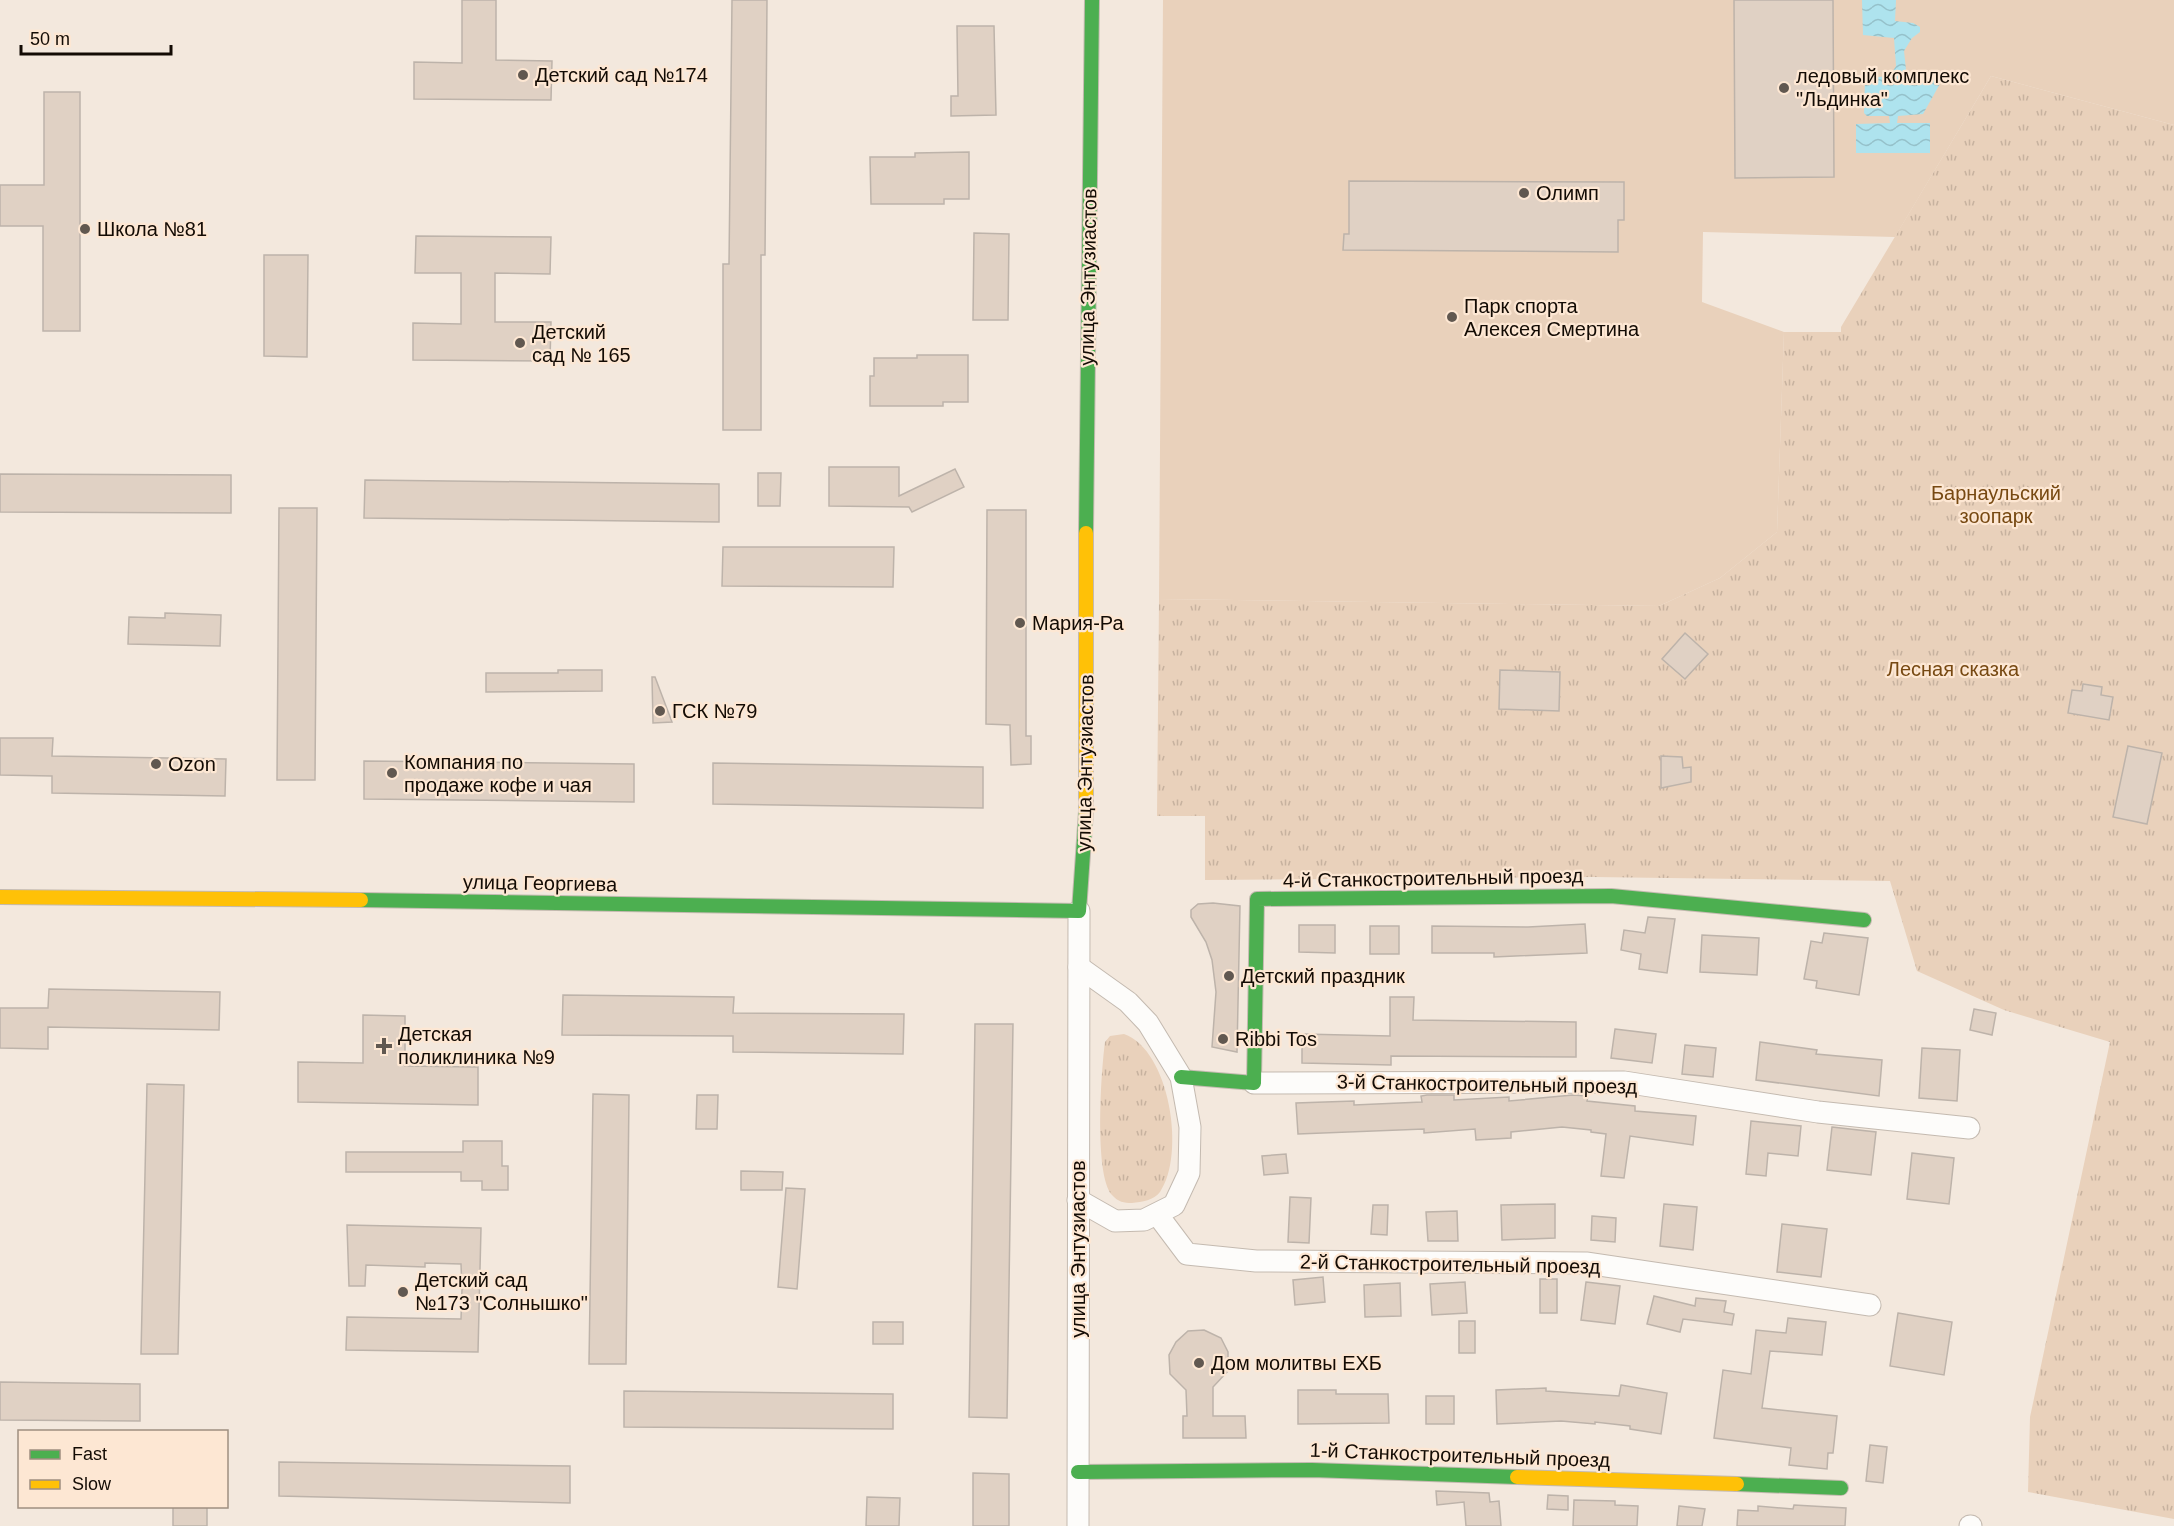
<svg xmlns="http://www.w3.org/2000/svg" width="2174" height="1526" font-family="Helvetica,sans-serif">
<defs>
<pattern id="grass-tufts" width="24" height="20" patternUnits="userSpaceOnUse" patternTransform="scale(1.5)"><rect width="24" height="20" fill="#e9d1bb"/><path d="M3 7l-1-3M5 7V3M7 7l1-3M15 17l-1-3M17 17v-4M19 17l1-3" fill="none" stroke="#c7b29f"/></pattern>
<pattern id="water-waves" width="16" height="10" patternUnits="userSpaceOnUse" patternTransform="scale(1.5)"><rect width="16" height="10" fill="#aee3ee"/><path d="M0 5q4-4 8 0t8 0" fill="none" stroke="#95c1ca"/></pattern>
</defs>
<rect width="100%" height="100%" fill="#f3e8dd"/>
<g fill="url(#grass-tufts)">
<polygon points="1991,76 2174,125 2174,1519 2028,1492 2030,1417 2110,1042 2004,1010 1917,971 1890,881 1593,877 1205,880 1205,816 1157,816 1159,599 1659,606 1720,578 1777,532 1784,332 1841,332 1841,327"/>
<path d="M 1124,1034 C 1170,1050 1186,1155 1160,1192 C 1154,1200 1142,1202 1132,1203 C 1124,1203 1118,1202 1112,1195 C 1094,1175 1101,1071 1105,1042 L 1110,1036 Z"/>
</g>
<polygon fill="#e9d1bb" points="1163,0 2174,0 2174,125 1991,76 1895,237 1703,232 1702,302 1784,332 1777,532 1720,578 1659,606 1159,599"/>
<polygon fill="url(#water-waves)" points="1862,0 1896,0 1895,21 1913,23 1920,27 1920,32 1912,38 1904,51 1906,70 1916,77 1939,76 1941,82 1923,114 1898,116 1897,123 1930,123 1930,153 1856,153 1856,124 1890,123 1889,116 1867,116 1864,113 1865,78 1890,76 1896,66 1894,38 1863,35"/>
<g fill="#e0d1c4" stroke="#bdb3aa" stroke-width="1.5">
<polygon points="462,0 496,0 496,60 552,61 551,100 414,99 414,62 462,63"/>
<polygon points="732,0 767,0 765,255 761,255 761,430 723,430 723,264 729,264"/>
<polygon points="1734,0 1833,0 1834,177 1735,178"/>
<polygon points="957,26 994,26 996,115 951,116 951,96 958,96"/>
<polygon points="44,92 80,92 80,331 43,331 43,226 0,226 0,185 44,185"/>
<polygon points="969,152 969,199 944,199 944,204 871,204 870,157 915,157 915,153"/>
<polygon points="1349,181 1624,182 1624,220 1618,220 1618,252 1343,250 1344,234 1349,234"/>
<polygon points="974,233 1009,234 1008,320 973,320"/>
<polygon points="416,236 551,237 550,274 495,273 495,322 551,322 550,361 413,360 413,323 461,324 461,273 415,273"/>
<polygon points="264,255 308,255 307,357 264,356"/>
<polygon points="917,355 968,355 968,402 943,402 943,406 870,406 870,376 874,376 874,358 917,358"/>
<polygon points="829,467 899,467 899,496 955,469 964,487 912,512 909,507 829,506"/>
<polygon points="758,473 781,473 780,506 758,506"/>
<polygon points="0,474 231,475 231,513 0,512"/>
<polygon points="365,480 719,484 719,522 364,518"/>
<polygon points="279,508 317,508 315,780 277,780"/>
<polygon points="987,510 1026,510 1026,736 1031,736 1031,764 1011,765 1010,725 986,724"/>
<polygon points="723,547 894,547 893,587 722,586"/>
<polygon points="165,613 221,615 220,646 128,644 129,617 165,618"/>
<polygon points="1685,633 1708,654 1685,679 1662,659"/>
<polygon points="558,670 602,670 602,691 486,692 486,673 558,673"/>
<polygon points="1500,670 1560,672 1559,711 1499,709"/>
<polygon points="652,677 655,677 672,722 653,723"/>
<polygon points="2083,684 2102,687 2101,695 2113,697 2109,720 2068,713 2072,690 2082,691"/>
<polygon points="0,738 53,738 52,756 226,759 225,796 52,793 52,776 0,775"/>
<polygon points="2128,746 2162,753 2147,824 2113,817"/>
<polygon points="1661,756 1682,757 1683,768 1691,767 1691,782 1661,788"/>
<polygon points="364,761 634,764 634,802 364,799"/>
<polygon points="713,763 983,767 983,808 713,804"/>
<polygon points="1213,903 1240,906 1237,1052 1212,1047 1216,992 1212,960 1206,942 1191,917 1191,910 1198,904"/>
<polygon points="1648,917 1675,919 1667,973 1639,969 1641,954 1621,950 1624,930 1645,933"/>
<polygon points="1585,924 1587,953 1494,957 1494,953 1432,953 1432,926 1528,927"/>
<polygon points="1299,925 1335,925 1335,953 1299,952"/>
<rect x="1370" y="926" width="29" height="28"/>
<polygon points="1824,933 1868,938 1859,995 1816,988 1817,981 1804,979 1811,941 1822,943"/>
<polygon points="1702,935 1759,938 1757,975 1700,972"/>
<polygon points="49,989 220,992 219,1030 48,1027 48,1049 0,1048 0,1008 48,1008"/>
<polygon points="563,995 734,997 733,1013 904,1014 903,1054 733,1052 733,1036 562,1035"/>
<polygon points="1390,997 1414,997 1413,1020 1576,1022 1576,1057 1391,1056 1391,1065 1302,1063 1302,1034 1390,1036"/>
<polygon points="1974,1009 1996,1013 1992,1035 1970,1030"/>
<polygon points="363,1015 405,1016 405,1066 478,1067 478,1105 298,1102 298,1062 363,1063"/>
<polygon points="975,1024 1013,1024 1007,1418 969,1417"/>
<polygon points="1615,1029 1656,1034 1652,1063 1611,1058"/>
<polygon points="1760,1042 1817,1050 1816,1054 1882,1060 1879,1096 1756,1080"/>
<polygon points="1685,1045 1716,1048 1713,1077 1682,1074"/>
<polygon points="1922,1048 1960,1050 1957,1101 1919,1098"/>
<polygon points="147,1084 184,1085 178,1354 141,1354"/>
<polygon points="593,1094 629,1095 626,1364 589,1364"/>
<polygon points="697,1095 718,1095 717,1129 696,1129"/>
<polygon points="1427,1095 1454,1095 1454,1100 1509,1097 1509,1101 1573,1095 1588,1096 1587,1101 1635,1106 1635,1111 1696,1116 1693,1145 1630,1136 1624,1178 1601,1176 1606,1134 1591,1132 1591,1130 1562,1127 1511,1132 1511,1138 1476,1140 1475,1129 1424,1133 1424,1129 1298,1134 1296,1103 1354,1101 1354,1105 1422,1102 1421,1096"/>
<polygon points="1751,1121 1801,1126 1798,1156 1768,1153 1766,1176 1746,1174"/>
<polygon points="1832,1127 1876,1132 1871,1175 1827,1170"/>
<polygon points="463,1141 502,1141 502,1166 508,1166 508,1190 482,1190 482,1181 461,1181 461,1172 346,1172 346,1152 463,1152"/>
<polygon points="1912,1153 1954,1158 1949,1204 1907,1199"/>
<polygon points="1286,1154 1288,1173 1264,1175 1262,1156"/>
<polygon points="741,1171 783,1172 782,1190 741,1190"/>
<polygon points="786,1188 805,1189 797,1289 778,1287"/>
<polygon points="1290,1197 1311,1198 1309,1243 1288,1242"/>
<polygon points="1555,1204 1555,1238 1502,1240 1501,1205"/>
<polygon points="1664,1204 1697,1207 1693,1250 1660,1246"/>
<polygon points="1373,1205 1388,1205 1387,1235 1371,1234"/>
<polygon points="1457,1211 1458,1241 1428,1241 1426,1212"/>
<polygon points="1592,1216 1616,1218 1615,1242 1591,1240"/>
<polygon points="1782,1224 1827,1229 1821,1277 1777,1272"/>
<polygon points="347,1225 481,1228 478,1352 346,1350 347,1317 461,1319 462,1289 461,1264 425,1263 425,1267 366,1265 365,1286 349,1286"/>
<polygon points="1323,1277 1325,1302 1295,1305 1293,1280"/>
<rect x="1540" y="1279" width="17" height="34"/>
<polygon points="1465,1282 1467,1313 1432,1315 1430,1284"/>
<polygon points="1586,1282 1620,1286 1615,1324 1581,1320"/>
<polygon points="1400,1283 1401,1316 1365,1317 1364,1285"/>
<polygon points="1654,1296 1695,1306 1696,1298 1726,1301 1724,1312 1734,1314 1732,1325 1683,1319 1680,1332 1647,1324"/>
<polygon points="1898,1313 1952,1322 1944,1375 1890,1366"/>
<polygon points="1788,1318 1826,1322 1822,1355 1770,1351 1762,1408 1837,1416 1833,1453 1828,1453 1827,1469 1789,1465 1791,1448 1714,1438 1723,1370 1751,1374 1756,1330 1786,1333"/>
<rect x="1459" y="1321" width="16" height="32"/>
<rect x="873" y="1322" width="30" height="22"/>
<polygon points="1204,1330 1221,1338 1228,1352 1228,1371 1213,1387 1213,1416 1245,1416 1246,1438 1183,1438 1183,1416 1187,1416 1186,1390 1170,1374 1169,1355 1176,1342 1188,1331"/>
<polygon points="0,1382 140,1384 140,1421 0,1420"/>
<polygon points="1621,1385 1667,1393 1661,1434 1630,1429 1630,1426 1595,1422 1595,1424 1561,1421 1497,1424 1496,1390 1546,1388 1546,1391 1619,1396"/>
<polygon points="1298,1390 1336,1390 1336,1394 1388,1394 1389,1423 1298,1424"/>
<polygon points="624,1391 893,1394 893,1429 624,1427"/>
<rect x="1426" y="1396" width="28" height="28"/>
<polygon points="1870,1445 1887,1447 1883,1483 1866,1481"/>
<polygon points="279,1462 570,1466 570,1503 279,1496"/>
<polygon points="973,1473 1009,1474 1009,1526 973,1526"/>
<polygon points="1436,1491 1489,1493 1490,1502 1499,1501 1501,1526 1466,1526 1464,1502 1437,1505"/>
<polygon points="1548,1495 1568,1496 1568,1510 1547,1509"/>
<polygon points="867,1497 900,1498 899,1526 866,1526"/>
<polygon points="1574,1500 1615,1501 1615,1505 1638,1506 1637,1526 1573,1526"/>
<polygon points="1794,1505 1846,1508 1845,1526 1737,1526 1738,1510 1758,1511 1758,1506 1793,1509"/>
<rect x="173" y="1506" width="34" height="20"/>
<polygon points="1679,1506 1705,1509 1702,1526 1677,1526"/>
</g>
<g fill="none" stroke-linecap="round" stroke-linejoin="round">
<defs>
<g id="street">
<polyline points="1254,1083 1624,1082 1818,1112 1969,1128"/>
<polyline points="1078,1200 1115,1221 1144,1220 1174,1205 1189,1173 1190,1127 1181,1077 1148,1023 1128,1002 1079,967"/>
<polyline points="1157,1214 1187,1254 1256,1261 1586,1263 1870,1305"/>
<polyline points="1078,1526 1079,911"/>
<polyline points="1970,1526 1971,1526"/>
</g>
<g id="fast">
<polyline points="1086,533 1092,0"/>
<polyline points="361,900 1079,911 1086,811"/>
<polyline points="1181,1077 1254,1083 1257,899 1611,896 1864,920"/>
<polyline points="1078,1472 1312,1470 1517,1477"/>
<polyline points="1737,1484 1841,1488"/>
</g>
<g id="slow">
<polyline points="1086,533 1086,811"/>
<polyline points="0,897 361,900"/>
<polyline points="1517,1477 1737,1484"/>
</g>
</defs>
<use href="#street" stroke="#c4bab0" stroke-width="23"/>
<use href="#fast" stroke="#c4bab0" stroke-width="16"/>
<use href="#slow" stroke="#c4bab0" stroke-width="16"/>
<use href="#street" stroke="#fdfcfa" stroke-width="21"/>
<use href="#fast" stroke="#4caf50" stroke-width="14"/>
<use href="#slow" stroke="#ffc107" stroke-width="14"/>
</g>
<g fill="#615850" stroke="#fde7d3" stroke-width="2">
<circle cx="523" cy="75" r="6"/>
<circle cx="1784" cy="88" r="6"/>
<circle cx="1524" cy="193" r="6"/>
<circle cx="85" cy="229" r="6"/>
<circle cx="1452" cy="317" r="6"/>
<circle cx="520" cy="343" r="6"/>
<circle cx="1020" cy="623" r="6"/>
<circle cx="660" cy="711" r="6"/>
<circle cx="156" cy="764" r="6"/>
<circle cx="392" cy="773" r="6"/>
<circle cx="1229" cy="976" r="6"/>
<circle cx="1223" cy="1039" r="6"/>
<path d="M381 1037h6v6h6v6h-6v6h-6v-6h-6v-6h6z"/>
<circle cx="403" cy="1292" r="6"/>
<circle cx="1199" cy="1363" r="6"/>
</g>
<g text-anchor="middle" stroke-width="4.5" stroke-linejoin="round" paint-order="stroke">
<g font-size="20" fill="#130b04" stroke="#fde7d3" text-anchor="start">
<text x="535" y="82">Детский сад №174</text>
<text x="1796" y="83">ледовый комплекс<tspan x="1796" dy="23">"Льдинка"</tspan></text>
<text x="1536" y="200">Олимп</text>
<text x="97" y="236">Школа №81</text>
<text x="1464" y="313">Парк спорта<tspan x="1464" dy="23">Алексея Смертина</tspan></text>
<text x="532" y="339">Детский<tspan x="532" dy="23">сад № 165</tspan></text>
<text x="1032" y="630">Мария-Ра</text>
<text x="672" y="718">ГСК №79</text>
<text x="404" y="769">Компания по<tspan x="404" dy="23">продаже кофе и чая</tspan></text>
<text x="168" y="771">Ozon</text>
<text x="1241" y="983">Детский праздник</text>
<text x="398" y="1041">Детская<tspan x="398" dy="23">поликлиника №9</tspan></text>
<text x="1235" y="1046">Ribbi Tos</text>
<text x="415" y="1287">Детский сад<tspan x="415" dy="23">№173 "Солнышко"</tspan></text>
<text x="1211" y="1370">Дом молитвы ЕХБ</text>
</g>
<g font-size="20" fill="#130b04" stroke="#fde7d3">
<text transform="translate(1088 277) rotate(-89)" y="7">улица Энтузиастов</text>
<text transform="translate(1085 763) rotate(-89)" y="7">улица Энтузиастов</text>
<text transform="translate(1433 878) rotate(-1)" y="7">4-й Станкостроительный проезд</text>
<text transform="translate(540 883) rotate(1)" y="7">улица Георгиева</text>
<text transform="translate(1487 1084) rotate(1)" y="7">3-й Станкостроительный проезд</text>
<text transform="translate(1078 1249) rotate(-90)" y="7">улица Энтузиастов</text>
<text transform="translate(1450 1264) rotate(1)" y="7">2-й Станкостроительный проезд</text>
<text transform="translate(1460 1455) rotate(2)" y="7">1-й Станкостроительный проезд</text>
</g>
<g font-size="20" fill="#774912" stroke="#fde7d3">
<text x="1996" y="500">Барнаульский<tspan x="1996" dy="23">зоопарк</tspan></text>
<text x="1953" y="676">Лесная сказка</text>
</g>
</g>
<rect x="18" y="1430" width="210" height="78" fill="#fde7d3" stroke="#9f8f80" stroke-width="1.5"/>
<rect x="30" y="1450" width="30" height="9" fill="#4caf50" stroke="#9f8f80" stroke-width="1.5"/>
<text x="72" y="1460" font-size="18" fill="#130b04">Fast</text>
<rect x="30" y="1480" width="30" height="9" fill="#ffc107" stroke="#9f8f80" stroke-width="1.5"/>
<text x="72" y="1490" font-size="18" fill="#130b04">Slow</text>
<path d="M21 45v9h150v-9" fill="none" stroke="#130b04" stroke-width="3"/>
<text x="30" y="45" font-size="18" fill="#130b04" stroke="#fde7d3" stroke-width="4.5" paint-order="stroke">50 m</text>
</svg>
